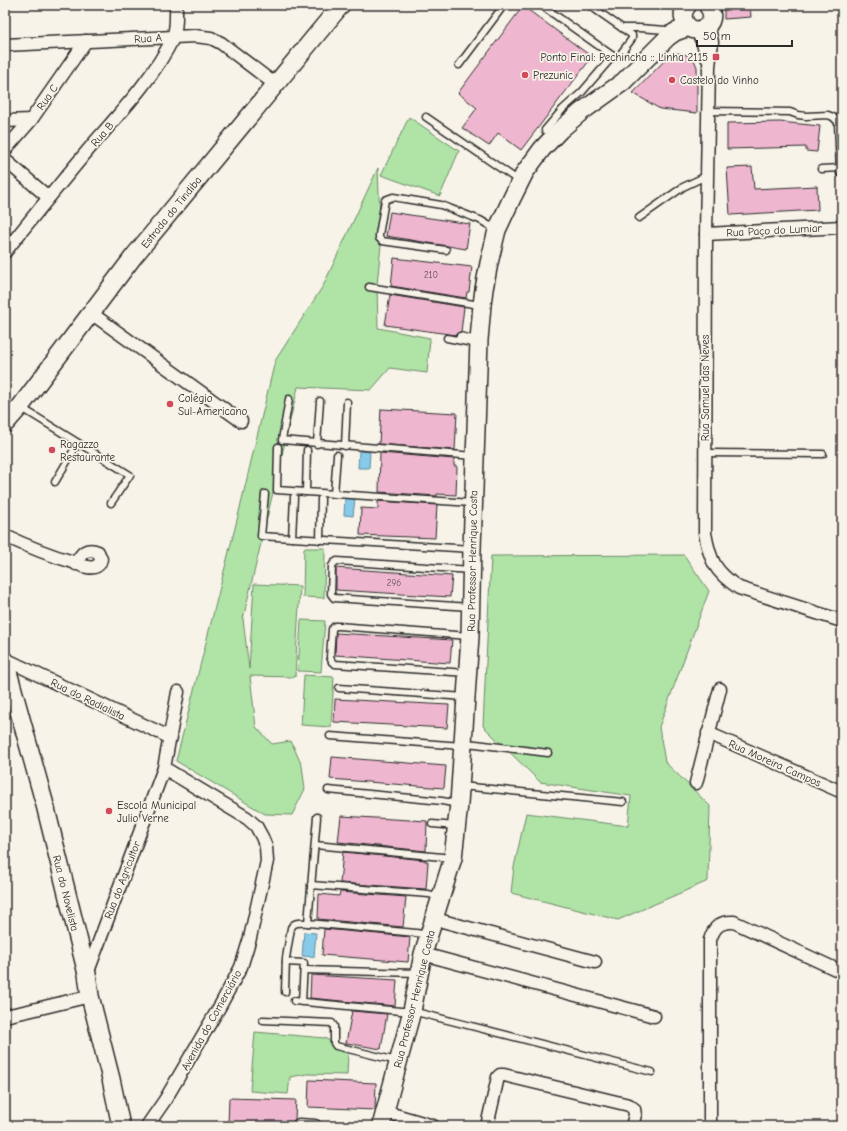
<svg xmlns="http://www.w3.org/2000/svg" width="847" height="1131" font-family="'Comic Neue',sans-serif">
<rect width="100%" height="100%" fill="#f7f3e8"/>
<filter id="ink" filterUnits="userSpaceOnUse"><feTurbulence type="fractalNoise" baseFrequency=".025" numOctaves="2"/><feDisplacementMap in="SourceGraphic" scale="8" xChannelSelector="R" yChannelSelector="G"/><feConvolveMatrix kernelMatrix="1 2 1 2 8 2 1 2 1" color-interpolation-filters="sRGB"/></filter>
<g filter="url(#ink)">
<g fill="#afe4a6" stroke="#6d8868">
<polygon points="409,117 459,151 440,196 381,175"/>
<polygon points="378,168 381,245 377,285 378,328 430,338 427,373 390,368 371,390 298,387 243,619 249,669 254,584 300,586 295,677 250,676 256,727 272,744 291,741 302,766 305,789 292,815 265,814 176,761 238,516 275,361 323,286"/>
<polygon points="304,548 325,548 324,598 303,597"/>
<polygon points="684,555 709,591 659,727 665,762 710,806 708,881 618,920 511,893 514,867 526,813 628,826 631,796 540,782 483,726 491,556"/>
<polygon points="301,620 325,621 321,672 298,671"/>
<polygon points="304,675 334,677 331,727 301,725"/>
<polygon points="255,1032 325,1038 348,1053 347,1075 307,1074 290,1077 288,1094 250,1091"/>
</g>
<g fill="#87cae9" stroke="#628a9d">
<polygon points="359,451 370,452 369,468 358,468"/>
<polygon points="345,498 355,499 353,516 344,515"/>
<polygon points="304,932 316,933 314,957 302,956"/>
</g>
<g fill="#eeb7cf" stroke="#2b2b2b">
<polygon points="724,5 750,5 751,17 724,19"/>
<polygon points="523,6 592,57 521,150 498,133 489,146 462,128 477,108 458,93"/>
<polygon points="677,53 687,55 694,60 697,67 697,113 660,109 633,93 668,57"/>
<polygon points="780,122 820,126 817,152 806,151 806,147 727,149 727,123"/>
<polygon points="752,167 754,189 817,186 818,210 730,215 727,168"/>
<polygon points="390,212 470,224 466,249 386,236"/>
<polygon points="394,258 472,267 469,292 467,292 466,298 391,286"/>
<polygon points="390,295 464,307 461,332 457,333 456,335 385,325"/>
<polygon points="381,409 457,413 455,450 379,444"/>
<polygon points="380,453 454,459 454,466 457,466 456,495 437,494 437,496 379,492"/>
<polygon points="378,501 437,505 435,538 360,535 361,508 378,509"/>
<polygon points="336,568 452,576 450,597 336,590"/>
<polygon points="336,633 452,640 450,663 335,655"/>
<polygon points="335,699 449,705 447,728 334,722"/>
<polygon points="332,757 446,766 444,788 330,779"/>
<polygon points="341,816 427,821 426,851 338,842"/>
<polygon points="343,852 425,860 425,861 428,862 426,889 340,883"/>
<polygon points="340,892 406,897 403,927 318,919 319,894 339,896"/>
<polygon points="324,929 410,937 408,962 322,955"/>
<polygon points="311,975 397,980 395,1006 310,998"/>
<polygon points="352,1011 387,1014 381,1049 346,1043"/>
<polygon points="309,1080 376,1083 375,1110 308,1107"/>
<polygon points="229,1098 296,1100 295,1119 293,1121 292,1126 228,1125"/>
</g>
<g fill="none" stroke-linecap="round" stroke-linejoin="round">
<defs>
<g id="lane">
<polyline points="541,5 613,56 614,57 619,56 631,40 632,38 632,35 589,5"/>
<polyline points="660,5 675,6 684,8"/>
<polyline points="622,28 639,28 666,30"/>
<polyline points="459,65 504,5"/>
<polyline points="708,111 790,112 798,115 806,116 828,115 833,117 838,122 840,173 842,173"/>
<polyline points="426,117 519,181"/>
<polyline points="545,130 563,109 582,92 613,56"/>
<polyline points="821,169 840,168"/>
<polyline points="639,218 683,187 706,176"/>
<polyline points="446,250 382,241 379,238 379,235 385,200 393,197 441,205 480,220 497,230"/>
<polyline points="369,287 480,305"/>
<polyline points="460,336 472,339"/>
<polyline points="447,338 477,344"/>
<polyline points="289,399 282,440 474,456"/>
<polyline points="22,408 130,475 111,503"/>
<polyline points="317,444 320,401"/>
<polyline points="345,446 347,402"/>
<polyline points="278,447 277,490 306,492"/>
<polyline points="307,450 306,492 472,503"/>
<polyline points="705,453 823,454"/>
<polyline points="55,482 78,443"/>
<polyline points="265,494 261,536 292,538"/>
<polyline points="334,494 337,455"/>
<polyline points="294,497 292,538 472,549"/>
<polyline points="320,540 321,499"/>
<polyline points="470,607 334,598 331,594 332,566 334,563 337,561 471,570"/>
<polyline points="467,673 335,664 332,662 330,657 332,629 335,626 338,626 469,636"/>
<polyline points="339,688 465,697"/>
<polyline points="330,736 462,746"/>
<polyline points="464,743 476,744 548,753"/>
<polyline points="461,786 623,802"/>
<polyline points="328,790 442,801 458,804"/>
<polyline points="317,817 308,923 416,933 428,935"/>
<polyline points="432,824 456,826"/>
<polyline points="315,845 453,858"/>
<polyline points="311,885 429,894 439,897"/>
<polyline points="286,962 304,963 302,1002"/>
<polyline points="304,970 418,973"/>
<path d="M 285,992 L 286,958 L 291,928 C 294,921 302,923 308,923"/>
<polyline points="294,1001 401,1011 412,1011 652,1072"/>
<polyline points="263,1020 332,1023 334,1026 334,1043 336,1046 397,1061"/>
</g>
<g id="street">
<path d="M 708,25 L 712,42 L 709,66 L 706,234 L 705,533 C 710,561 715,572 739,588 L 842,621"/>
<path d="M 696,30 C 702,39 705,47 707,58"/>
<polyline points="5,45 195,36 211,38 221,43 276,85"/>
<polyline points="5,121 31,120"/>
<polyline points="5,150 31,120 86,41"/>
<polyline points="5,160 48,197"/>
<polyline points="706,234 842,227"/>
<path d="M 5,252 C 34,215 64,179 94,143 C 122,111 154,77 173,38 C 177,28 176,16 176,5"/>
<polyline points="91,313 241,421"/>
<path d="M 5,536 C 27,546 49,555 73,562 C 79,564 87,569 94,567 C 99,566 100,563 101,559 L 98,552 C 86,547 81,553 76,564"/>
<polyline points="5,659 171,738"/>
<polyline points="708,733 842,792"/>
<polyline points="696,783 720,689"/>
<polyline points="435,919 595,962"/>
<polyline points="423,954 654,1016"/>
<polyline points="87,974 164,768 178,692"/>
<polyline points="5,1016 28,1011 90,996"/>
<polyline points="385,1112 433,1126"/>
<polyline points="299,1125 315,1126"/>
<polyline points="147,1126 165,1100 220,1006 241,967 250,938 267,861 266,847 262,837 256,826 247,818 164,768"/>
<polyline points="487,1126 498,1077 500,1075 504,1075 629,1105 634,1109 635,1115 632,1126"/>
<path d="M 710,1126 L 710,940 C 714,927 720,921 734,922 L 842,972"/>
</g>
<g id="secondary">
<path d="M 688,5 C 684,9 682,14 684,20 C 690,41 724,25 707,5"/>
<polyline points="5,424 20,407 134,256 341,5"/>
<polyline points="5,661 45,805 87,974 90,996 111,1079 121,1126"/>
<polyline points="381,1126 412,1011 423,954 453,858 459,804 470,636 472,549 479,340 482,305 484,289 489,263 497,230 512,198 525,172 542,149 560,130 581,112 623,82 668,37 675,32 689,27"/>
</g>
</defs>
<use href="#lane" stroke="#2b2b2b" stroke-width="9"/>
<use href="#street" stroke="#2b2b2b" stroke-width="15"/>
<use href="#secondary" stroke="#2b2b2b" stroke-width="20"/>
<use href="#lane" stroke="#f7f3e8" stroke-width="6"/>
<use href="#street" stroke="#f7f3e8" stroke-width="12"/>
<use href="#secondary" stroke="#f7f3e8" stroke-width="17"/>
</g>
</g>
<g fill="#d1495b" stroke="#f7f3e8" stroke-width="1.5">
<rect x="712" y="53" width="8" height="8" rx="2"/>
<circle cx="525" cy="75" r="4"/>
<circle cx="672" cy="80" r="4"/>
<circle cx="170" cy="404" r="4"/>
<circle cx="52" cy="450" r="4"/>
<circle cx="109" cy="811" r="4"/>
</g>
<g text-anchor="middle" stroke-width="3.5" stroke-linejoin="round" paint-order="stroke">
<g font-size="9" fill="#5c4e54">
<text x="431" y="278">210</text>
<text x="394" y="586">296</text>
</g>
<g font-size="11" fill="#2b2b2b" stroke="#f7f3e8">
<text transform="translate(148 38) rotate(-3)" y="4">Rua A</text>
<text transform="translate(47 97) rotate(-55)" y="4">Rua C</text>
<text transform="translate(102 134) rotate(-49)" y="4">Rua B</text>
<text transform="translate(171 212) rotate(-51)" y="4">Estrada do Tindiba</text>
<text transform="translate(774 230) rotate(-3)" y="4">Rua Paço do Lumiar</text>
<text transform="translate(705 388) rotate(-90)" y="4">Rua Samuel das Neves</text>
<text transform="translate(472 561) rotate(-89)" y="4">Rua Professor Henrique Costa</text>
<text transform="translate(88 699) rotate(26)" y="4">Rua do Radialista</text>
<text transform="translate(775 763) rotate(24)" y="4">Rua Moreira Campos</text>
<text transform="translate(122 880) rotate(-69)" y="4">Rua do Agricultor</text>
<text transform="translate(66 893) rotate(76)" y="4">Rua do Novelista</text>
<text transform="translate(414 999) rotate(-76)" y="4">Rua Professor Henrique Costa</text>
<text transform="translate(211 1020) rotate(-61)" y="4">Avenida do Comerciário</text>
</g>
<g font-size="11" fill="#2b2b2b" stroke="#f7f3e8" text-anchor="start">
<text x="708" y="61" text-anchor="end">Ponto Final: Pechincha :: Linha 2115</text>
<text x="533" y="79">Prezunic</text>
<text x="680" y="84">Castelo do Vinho</text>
<text x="178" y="402">Colégio<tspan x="178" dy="13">Sul-Americano</tspan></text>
<text x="60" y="448">Ragazzo<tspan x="60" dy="13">Restaurante</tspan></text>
<text x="117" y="809">Escola Municipal<tspan x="117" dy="13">Julio Verne</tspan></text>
</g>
</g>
<rect width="847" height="1131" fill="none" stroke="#f7f3e8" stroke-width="20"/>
<rect x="10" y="10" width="827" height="1111" fill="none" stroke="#2b2b2b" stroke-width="1.5" filter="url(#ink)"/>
<path d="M697 40v6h95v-6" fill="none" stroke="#2b2b2b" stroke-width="2"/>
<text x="703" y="40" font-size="12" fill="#2b2b2b" stroke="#f7f3e8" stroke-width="3" paint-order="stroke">50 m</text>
</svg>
